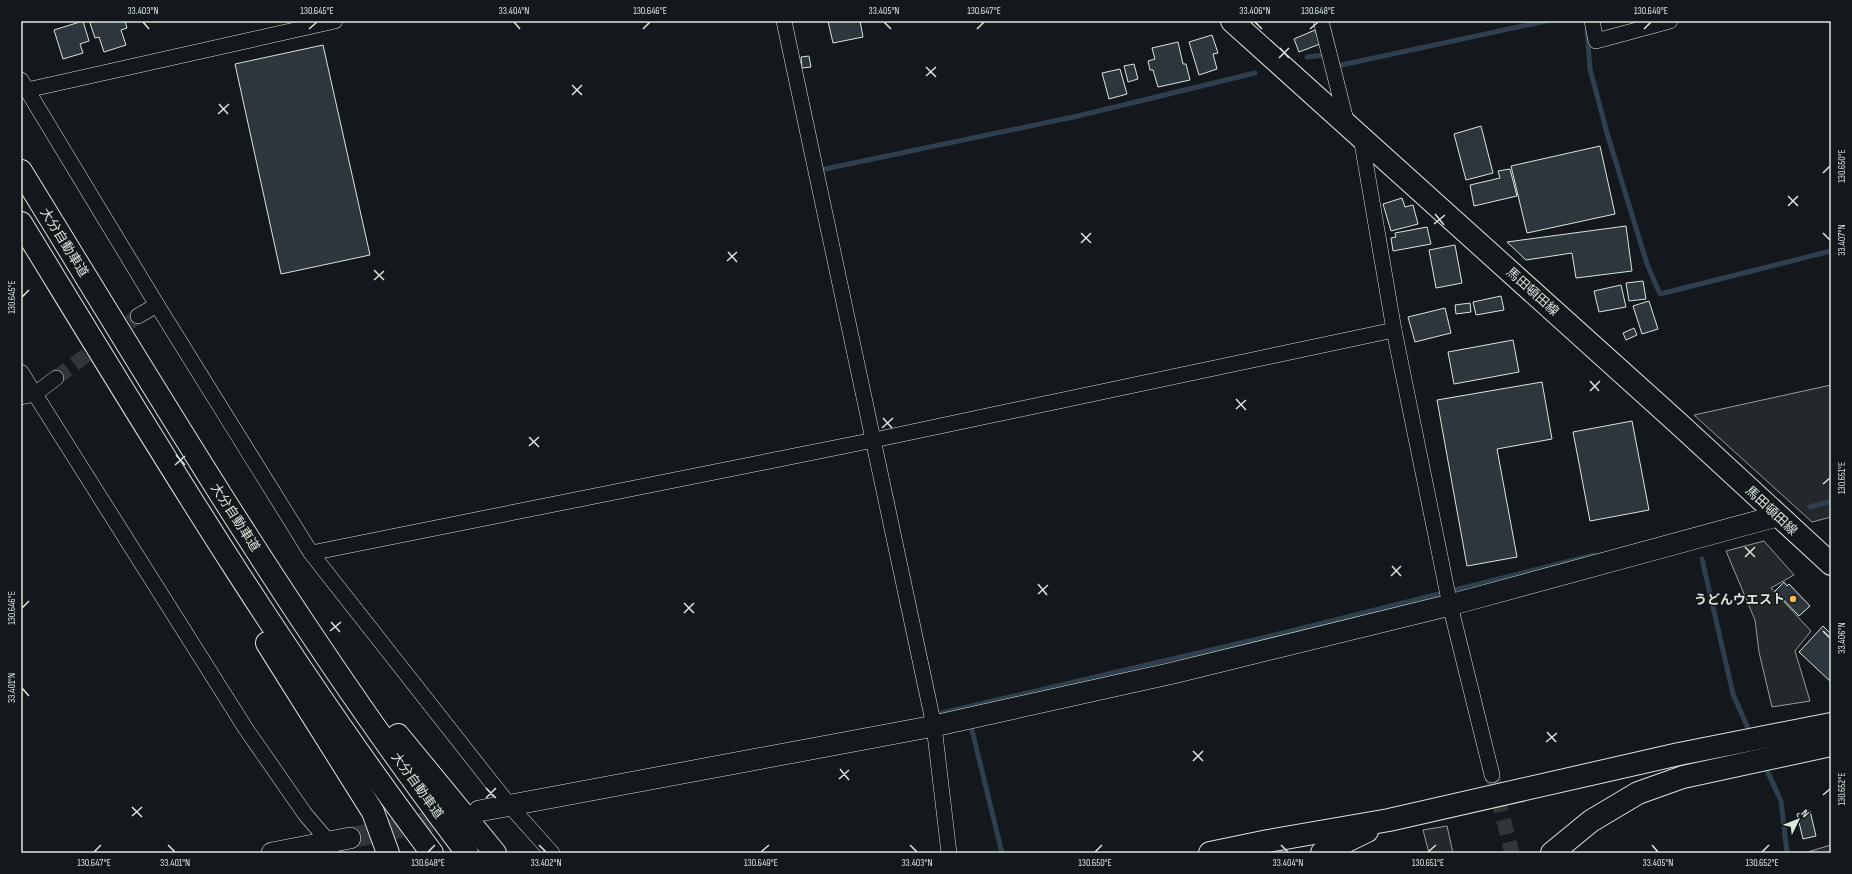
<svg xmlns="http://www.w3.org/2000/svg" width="1852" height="874" font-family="'Sofia Sans Condensed','Noto Sans JP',sans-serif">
<rect width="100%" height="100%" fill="#14181c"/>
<g fill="#24282b" stroke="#939e99">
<polygon points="1831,385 1831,517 1812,522 1694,415"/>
<polygon points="1764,541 1794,575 1771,588 1811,631 1795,651 1810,701 1772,707 1759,652 1755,620 1726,551"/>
<polygon points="1447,826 1453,853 1429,853 1423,830"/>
<polygon points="1831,845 1831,853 1804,853"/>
</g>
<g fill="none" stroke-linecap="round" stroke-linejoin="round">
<g stroke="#2f3f4d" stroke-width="5">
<polyline points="1587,30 1590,69 1607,133 1647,264 1660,294 1831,251"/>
<polyline points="1307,57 1324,55 1325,56"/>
<polyline points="1335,64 1337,66 1546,21"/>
<polyline points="825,169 1078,116 1255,73"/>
<polyline points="1810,507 1831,501"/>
<polyline points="1702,559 1733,694 1751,735"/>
<polyline points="942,713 1287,632 1594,555"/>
<polyline points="970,722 1002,853"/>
<polyline points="1764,764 1781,801 1787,853"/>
</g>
</g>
<g fill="#2c363c" stroke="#d8e6dc">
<polygon points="83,21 89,41 80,44 83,53 63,59 54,30"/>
<polygon points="94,21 125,21 127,28 121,30 126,45 104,52 99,37 95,38 90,23"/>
<polygon points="828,21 860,21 863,37 833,43"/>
<polygon points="1315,30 1320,44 1299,52 1294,39"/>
<polygon points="1212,35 1218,53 1213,54 1217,69 1199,75 1189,42"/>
<polygon points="1178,42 1183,64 1186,64 1190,80 1158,87 1153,70 1150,70 1148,61 1155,59 1152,48"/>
<polygon points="323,45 370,255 281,274 235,64"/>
<polygon points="809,56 811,67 802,68 801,57"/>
<polygon points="1134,64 1138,79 1128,82 1124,66"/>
<polygon points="1120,69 1127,94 1109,99 1102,73"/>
<polygon points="1481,126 1493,173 1466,180 1454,134"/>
<polygon points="1600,146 1615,214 1527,233 1511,166"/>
<polygon points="1510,169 1517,196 1474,206 1470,185 1500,178 1498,171"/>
<polygon points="1402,198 1405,207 1413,205 1418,224 1391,231 1383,204"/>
<polygon points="1626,226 1632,271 1576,278 1572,253 1526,260 1507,242"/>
<polygon points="1427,227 1431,244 1393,251 1391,238 1396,237 1395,233"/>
<polygon points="1455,245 1462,283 1436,288 1429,250"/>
<polygon points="1643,281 1646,299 1629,301 1626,283"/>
<polygon points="1621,285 1626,307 1599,312 1594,291"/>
<polygon points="1501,296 1504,310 1476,315 1473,302"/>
<polygon points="1649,301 1658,329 1642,334 1633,306"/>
<polygon points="1470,303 1471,312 1456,314 1455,305"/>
<polygon points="1445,308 1451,333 1415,342 1408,317"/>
<polygon points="1634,328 1637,335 1626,340 1623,333"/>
<polygon points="1513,340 1519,372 1454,384 1448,352"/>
<polygon points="1542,382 1552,439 1497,449 1517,557 1467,566 1437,400"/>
<polygon points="1632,421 1649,510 1590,521 1573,432"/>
<polygon points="1784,582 1787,586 1789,584 1810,606 1799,616 1775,591"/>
<polygon points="1823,626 1831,634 1831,682 1799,652"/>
<polygon points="1810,811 1816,836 1803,839 1797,814"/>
</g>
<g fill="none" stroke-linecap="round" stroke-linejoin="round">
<g stroke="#313739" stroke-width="15" stroke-dasharray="15 8" stroke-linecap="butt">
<polyline points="56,378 138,316"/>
<polyline points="1492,775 1512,853"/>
</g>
<polyline stroke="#313739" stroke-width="21" stroke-dasharray="21 10" stroke-linecap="butt" points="350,838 457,816"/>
<defs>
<g id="street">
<polyline points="784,21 934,726 949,853"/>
<polyline points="1321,21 1347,124"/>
<polyline points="1592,21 1596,41 1670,21"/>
<polyline points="21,80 157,305 311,553 510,806 552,853"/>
<polyline points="27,90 335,21"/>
<polyline points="1361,137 1394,330 1450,605 1492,775"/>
<polyline points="138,316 157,305"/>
<polyline points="21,372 246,729 305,814 328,841 331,853"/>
<polyline points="21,397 35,394 56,378"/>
<polyline points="311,553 874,440 1394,330"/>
</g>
<g id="secondary">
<polyline points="479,811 934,726 1173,673 1450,605 1777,516"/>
<polyline points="272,853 350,838"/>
</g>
<polyline id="primary" points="1232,21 1678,423 1831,564"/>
<g id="highway">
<path d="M 21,171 C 132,351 240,533 361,707 C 395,756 431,805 467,853"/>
<path d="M 21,223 C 152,437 281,653 432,853"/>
<polyline points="267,643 373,812 388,853"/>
<polyline points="398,735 495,853"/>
<polyline points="1210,853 1268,841 1389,820 1679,754 1831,724"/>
<polyline points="1322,853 1367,831"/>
<polyline points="1552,853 1591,821 1638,793 1683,777 1831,745"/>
</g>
</defs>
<use href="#street" stroke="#d8e6dc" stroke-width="16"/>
<use href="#secondary" stroke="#d8e6dc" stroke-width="22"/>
<use href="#primary" stroke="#d8e6dc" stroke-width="24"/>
<use href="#highway" stroke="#d8e6dc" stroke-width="24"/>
<use href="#street" stroke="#14181c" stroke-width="15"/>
<use href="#secondary" stroke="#14181c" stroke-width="21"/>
<use href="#primary" stroke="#14181c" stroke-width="22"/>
<use href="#highway" stroke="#14181c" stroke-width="22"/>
</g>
<path fill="none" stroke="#d8e6dc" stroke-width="1.5" d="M 143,22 L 149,29M 514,22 L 520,29M 884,22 L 891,29M 1255,22 L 1262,29M 309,29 L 317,22M 643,29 L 650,22M 977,29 L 984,22M 1310,29 L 1318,22M 1644,29 L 1651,22M 1280,48 L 1289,58M 1279,58 L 1289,48M 926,67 L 936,77M 926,76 L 936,67M 572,85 L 582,95M 572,95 L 582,85M 219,104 L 228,114M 218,114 L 229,104M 1823,173 L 1830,166M 1788,196 L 1798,206M 1788,206 L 1798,196M 1435,214 L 1444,225M 1434,224 L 1445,215M 1081,233 L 1091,243M 1823,233 L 1830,240M 1081,243 L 1091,233M 728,252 L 737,262M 727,261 L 737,252M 374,270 L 384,280M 374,280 L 384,271M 22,297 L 29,290M 1590,381 L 1599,391M 1590,391 L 1600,381M 1236,399 L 1246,410M 1236,409 L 1246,400M 883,418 L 892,428M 882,428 L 893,418M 529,437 L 539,447M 529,446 L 539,437M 176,455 L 185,465M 175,465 L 185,456M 1823,484 L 1830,478M 1745,547 L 1755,557M 1745,557 L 1755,547M 1392,566 L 1401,576M 1391,576 L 1401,566M 1038,584 L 1047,595M 1038,594 L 1048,585M 684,603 L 694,613M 22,608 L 29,601M 684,613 L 694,603M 331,622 L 340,632M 330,631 L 341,622M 1823,631 L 1830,638M 22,688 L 29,696M 1547,732 L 1556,742M 1546,742 L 1557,733M 1193,751 L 1203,761M 1193,761 L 1203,751M 840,769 L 849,780M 839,779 L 849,770M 486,788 L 496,798M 1823,795 L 1830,789M 486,798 L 496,788M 132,807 L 142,817M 132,816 L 142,807M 168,845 L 175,852M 539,845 L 546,852M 910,845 L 917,852M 1281,845 L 1288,852M 1652,845 L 1658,852M 94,852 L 101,845M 428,852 L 435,845M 761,852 L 769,845M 1095,852 L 1102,845M 1428,852 L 1436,845M 1762,852 L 1769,845"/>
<circle fill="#ffb74d" stroke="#14181c" stroke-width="1.5" cx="1793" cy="599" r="4"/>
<g text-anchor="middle" stroke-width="3" stroke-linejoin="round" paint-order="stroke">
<g font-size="13" fill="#d8e6dc" stroke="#14181c">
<text transform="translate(65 242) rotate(58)" y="5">大分自動車道</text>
<text transform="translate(1533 291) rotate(42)" y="5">馬田頓田線</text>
<text transform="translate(1772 510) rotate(43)" y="5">馬田頓田線</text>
<text transform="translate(236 517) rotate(57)" y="5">大分自動車道</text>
<text transform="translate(418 785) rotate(54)" y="5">大分自動車道</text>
</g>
<g font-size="13" font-weight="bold" fill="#d8e6dc" stroke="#14181c" text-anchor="end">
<text x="1785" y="604">うどんウエスト</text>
</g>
</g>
<rect width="1852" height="874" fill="none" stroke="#14181c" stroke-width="44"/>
<g transform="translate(1798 820) rotate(47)" stroke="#14181c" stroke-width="3" paint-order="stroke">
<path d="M0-3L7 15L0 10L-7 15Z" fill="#d8e6dc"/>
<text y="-6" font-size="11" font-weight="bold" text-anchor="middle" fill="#d8e6dc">N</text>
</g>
<rect x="22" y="22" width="1808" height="830" fill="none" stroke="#d8e6dc" stroke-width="1.5"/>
<g font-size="10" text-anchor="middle" fill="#d8e6dc">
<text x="143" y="14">33.403°N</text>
<text x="317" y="14">130.645°E</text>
<text x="514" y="14">33.404°N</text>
<text x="650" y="14">130.646°E</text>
<text x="884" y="14">33.405°N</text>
<text x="984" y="14">130.647°E</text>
<text x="1255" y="14">33.406°N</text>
<text x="1318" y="14">130.648°E</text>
<text x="1651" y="14">130.649°E</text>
<text transform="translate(1841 166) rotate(-90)" y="4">130.650°E</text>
<text transform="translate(1841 240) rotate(-90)" y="4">33.407°N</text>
<text transform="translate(11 297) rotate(-90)" y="4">130.645°E</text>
<text transform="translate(1841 478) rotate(-90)" y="4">130.651°E</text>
<text transform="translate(11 608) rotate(-90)" y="4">130.646°E</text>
<text transform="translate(1841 638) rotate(-90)" y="4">33.406°N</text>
<text transform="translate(11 688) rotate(-90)" y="4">33.401°N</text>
<text transform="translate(1841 789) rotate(-90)" y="4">130.652°E</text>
<text x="94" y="866">130.647°E</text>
<text x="175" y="866">33.401°N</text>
<text x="428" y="866">130.648°E</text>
<text x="546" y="866">33.402°N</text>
<text x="761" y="866">130.649°E</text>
<text x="917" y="866">33.403°N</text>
<text x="1095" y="866">130.650°E</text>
<text x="1288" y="866">33.404°N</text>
<text x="1428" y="866">130.651°E</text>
<text x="1658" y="866">33.405°N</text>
<text x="1762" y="866">130.652°E</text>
</g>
</svg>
